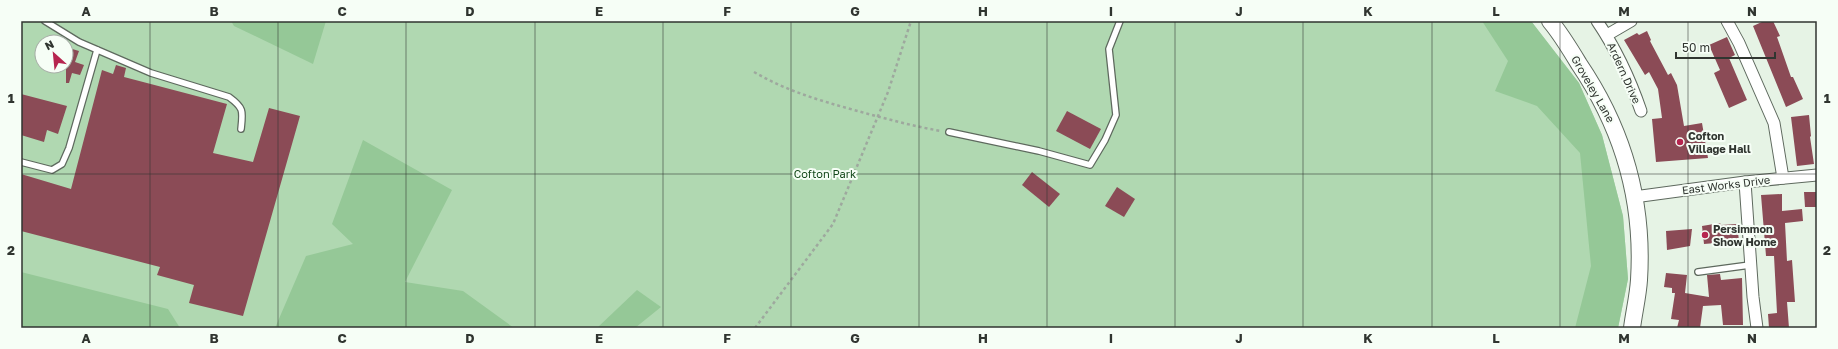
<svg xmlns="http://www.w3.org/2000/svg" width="1838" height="349" font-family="'Golos Text',sans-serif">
<rect width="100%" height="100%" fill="#e6f3e5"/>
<path fill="#b0d8b1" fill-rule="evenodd" d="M 21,21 L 1531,21 L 1579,83 L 1602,135 L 1623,216 L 1628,279 L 1618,328 L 21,328 ZM 42,42 L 66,42 L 66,66 L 42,66 Z"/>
<g fill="#95c897">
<polygon points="231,21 326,21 313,64 234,26"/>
<polygon points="1482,21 1531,21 1579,83 1602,135 1623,216 1628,279 1618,328 1575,328 1591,266 1580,153 1537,106 1495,91 1508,61"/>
<polygon points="363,140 452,190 405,282 463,291 514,328 275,328 306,256 353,244 332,224"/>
<polygon points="21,272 168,309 180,328 21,328"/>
<polygon points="637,290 661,307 635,328 597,328"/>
</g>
<g fill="#8b4b56">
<polygon points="1764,21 1773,21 1780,36 1777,37 1791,77 1793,77 1803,99 1786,107 1753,26"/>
<polygon points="1647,31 1651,40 1650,41 1668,75 1671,73 1677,85 1684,126 1702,123 1708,158 1656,162 1652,119 1662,118 1658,89 1649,72 1645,75 1624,40 1637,33 1639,35"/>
<polygon points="1727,37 1735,55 1729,58 1747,100 1729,108 1714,73 1720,70 1709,45"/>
<polygon points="69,48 79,51 75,62 84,65 80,75 72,73 69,83 66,83 66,56"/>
<polygon points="116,65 126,68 124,77 227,104 213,153 253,162 269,108 300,116 243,316 189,303 194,285 157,275 160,267 21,231 21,174 71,189 102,70 113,74"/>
<polygon points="21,94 67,106 58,134 47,130 44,142 21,135"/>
<polygon points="1067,111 1101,129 1090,149 1056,131"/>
<polygon points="1809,115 1811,136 1810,137 1814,164 1797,166 1791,117"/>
<polygon points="1032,172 1060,194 1049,207 1022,185"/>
<polygon points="1117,187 1135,199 1124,217 1105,206"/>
<polygon points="1804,192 1817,192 1817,207 1805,207"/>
<polygon points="1782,194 1782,211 1802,209 1803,221 1785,223 1787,261 1792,260 1795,302 1787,302 1789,328 1769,328 1768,314 1777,313 1774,256 1766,256 1761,195"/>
<polygon points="1720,223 1721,225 1737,224 1739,241 1704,244 1702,226"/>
<polygon points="1692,229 1690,246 1667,250 1666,231"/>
<polygon points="1666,273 1687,275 1685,293 1709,297 1707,275 1720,274 1721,280 1742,278 1743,325 1723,325 1721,305 1703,306 1700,328 1677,328 1679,320 1671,319 1675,293 1672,293 1672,288 1664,287"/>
</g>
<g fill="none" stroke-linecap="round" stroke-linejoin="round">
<defs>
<g id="lane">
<path d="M 45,21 L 79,42 L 151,73 L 229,97 C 244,108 243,111 241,129"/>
<polyline points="949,132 1039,151 1090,165 1105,140 1116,115 1109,49 1120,21"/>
<polyline points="21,162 52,170 62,164 69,148 97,50"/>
<polyline points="1698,272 1750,265"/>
</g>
<g id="street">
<path d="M 1597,21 C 1616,49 1630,79 1641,111"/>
<polyline points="1727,21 1739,43 1774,123 1783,178"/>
<polyline points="1607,35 1631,21"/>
<polyline points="1745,182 1753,297 1757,328"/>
<polyline points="1634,197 1745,182 1817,175"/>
</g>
<path id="secondary" d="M 1550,21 C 1561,34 1570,49 1579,64 C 1623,129 1644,201 1639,280 C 1638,296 1634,312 1632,328"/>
</defs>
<use href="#lane" stroke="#5e695e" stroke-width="8"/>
<use href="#street" stroke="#5e695e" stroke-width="13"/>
<use href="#secondary" stroke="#5e695e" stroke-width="18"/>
<g stroke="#9ea89e" stroke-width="2.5" stroke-dasharray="3 3" stroke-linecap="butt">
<path d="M 754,72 C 787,91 818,100 854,110 C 883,118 912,126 941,131"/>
<polyline points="755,328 833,224 888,92 911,21"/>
</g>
<use href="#lane" stroke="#fff" stroke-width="5.5"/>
<use href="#street" stroke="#fff" stroke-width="11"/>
<use href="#secondary" stroke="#fff" stroke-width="16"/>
</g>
<path fill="none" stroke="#303530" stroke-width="1" stroke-opacity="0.55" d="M 150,21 L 150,328M 278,21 L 278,328M 406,21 L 406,328M 535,21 L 535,328M 663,21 L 663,328M 791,21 L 791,328M 919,21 L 919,328M 1047,21 L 1047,328M 1175,21 L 1175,328M 1303,21 L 1303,328M 1432,21 L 1432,328M 1560,21 L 1560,328M 1688,21 L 1688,328M 21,174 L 1817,174"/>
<g fill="#b6254f" stroke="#f6fef6" stroke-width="1.5">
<circle cx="1680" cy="142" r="4"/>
<circle cx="1705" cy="235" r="4"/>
</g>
<g text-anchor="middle" stroke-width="4" stroke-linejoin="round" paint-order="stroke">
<g font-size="11" fill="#303530" stroke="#f6fef6">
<text transform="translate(1624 73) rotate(66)" y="4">Ardern Drive</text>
<text transform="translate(1593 89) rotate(60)" y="4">Groveley Lane</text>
<text transform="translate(1726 185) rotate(-7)" y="4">East Works Drive</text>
</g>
<g font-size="11" font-weight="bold" fill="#303530" stroke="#f6fef6" text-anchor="start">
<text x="1688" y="140">Cofton<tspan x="1688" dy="13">Village Hall</tspan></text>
<text x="1713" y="233">Persimmon<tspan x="1713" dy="13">Show Home</tspan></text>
</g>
<g font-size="11" fill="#14491b" stroke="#f6fef6">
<text x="825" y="178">Cofton Park</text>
</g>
</g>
<rect width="1838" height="349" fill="none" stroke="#f6fef6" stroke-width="44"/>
<g transform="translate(54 54) rotate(333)"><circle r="19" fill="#f6fef6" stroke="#a7aea7"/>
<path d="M0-3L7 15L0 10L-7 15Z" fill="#b6254f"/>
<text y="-6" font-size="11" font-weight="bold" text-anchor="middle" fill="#303530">N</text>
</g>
<path d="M1676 52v6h99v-6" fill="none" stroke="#303530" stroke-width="2"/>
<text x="1682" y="52" font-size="12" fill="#303530" stroke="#f6fef6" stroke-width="3" paint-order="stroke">50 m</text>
<rect x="22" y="22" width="1794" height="305" fill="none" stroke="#303530" stroke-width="1.5"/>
<g font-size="13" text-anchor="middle" font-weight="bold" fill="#303530">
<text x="86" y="16">A</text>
<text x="214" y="16">B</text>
<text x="342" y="16">C</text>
<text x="470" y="16">D</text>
<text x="599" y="16">E</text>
<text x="727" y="16">F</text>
<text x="855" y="16">G</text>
<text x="983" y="16">H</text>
<text x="1111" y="16">I</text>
<text x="1239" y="16">J</text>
<text x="1368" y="16">K</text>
<text x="1496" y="16">L</text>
<text x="1624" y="16">M</text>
<text x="1752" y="16">N</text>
<text x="11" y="103">1</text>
<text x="1827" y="103">1</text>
<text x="11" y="255">2</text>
<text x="1827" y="255">2</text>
<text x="86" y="343">A</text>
<text x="214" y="343">B</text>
<text x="342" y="343">C</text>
<text x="470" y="343">D</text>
<text x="599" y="343">E</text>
<text x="727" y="343">F</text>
<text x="855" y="343">G</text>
<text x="983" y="343">H</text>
<text x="1111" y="343">I</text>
<text x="1239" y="343">J</text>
<text x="1368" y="343">K</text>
<text x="1496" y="343">L</text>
<text x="1624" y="343">M</text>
<text x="1752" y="343">N</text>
</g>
</svg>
